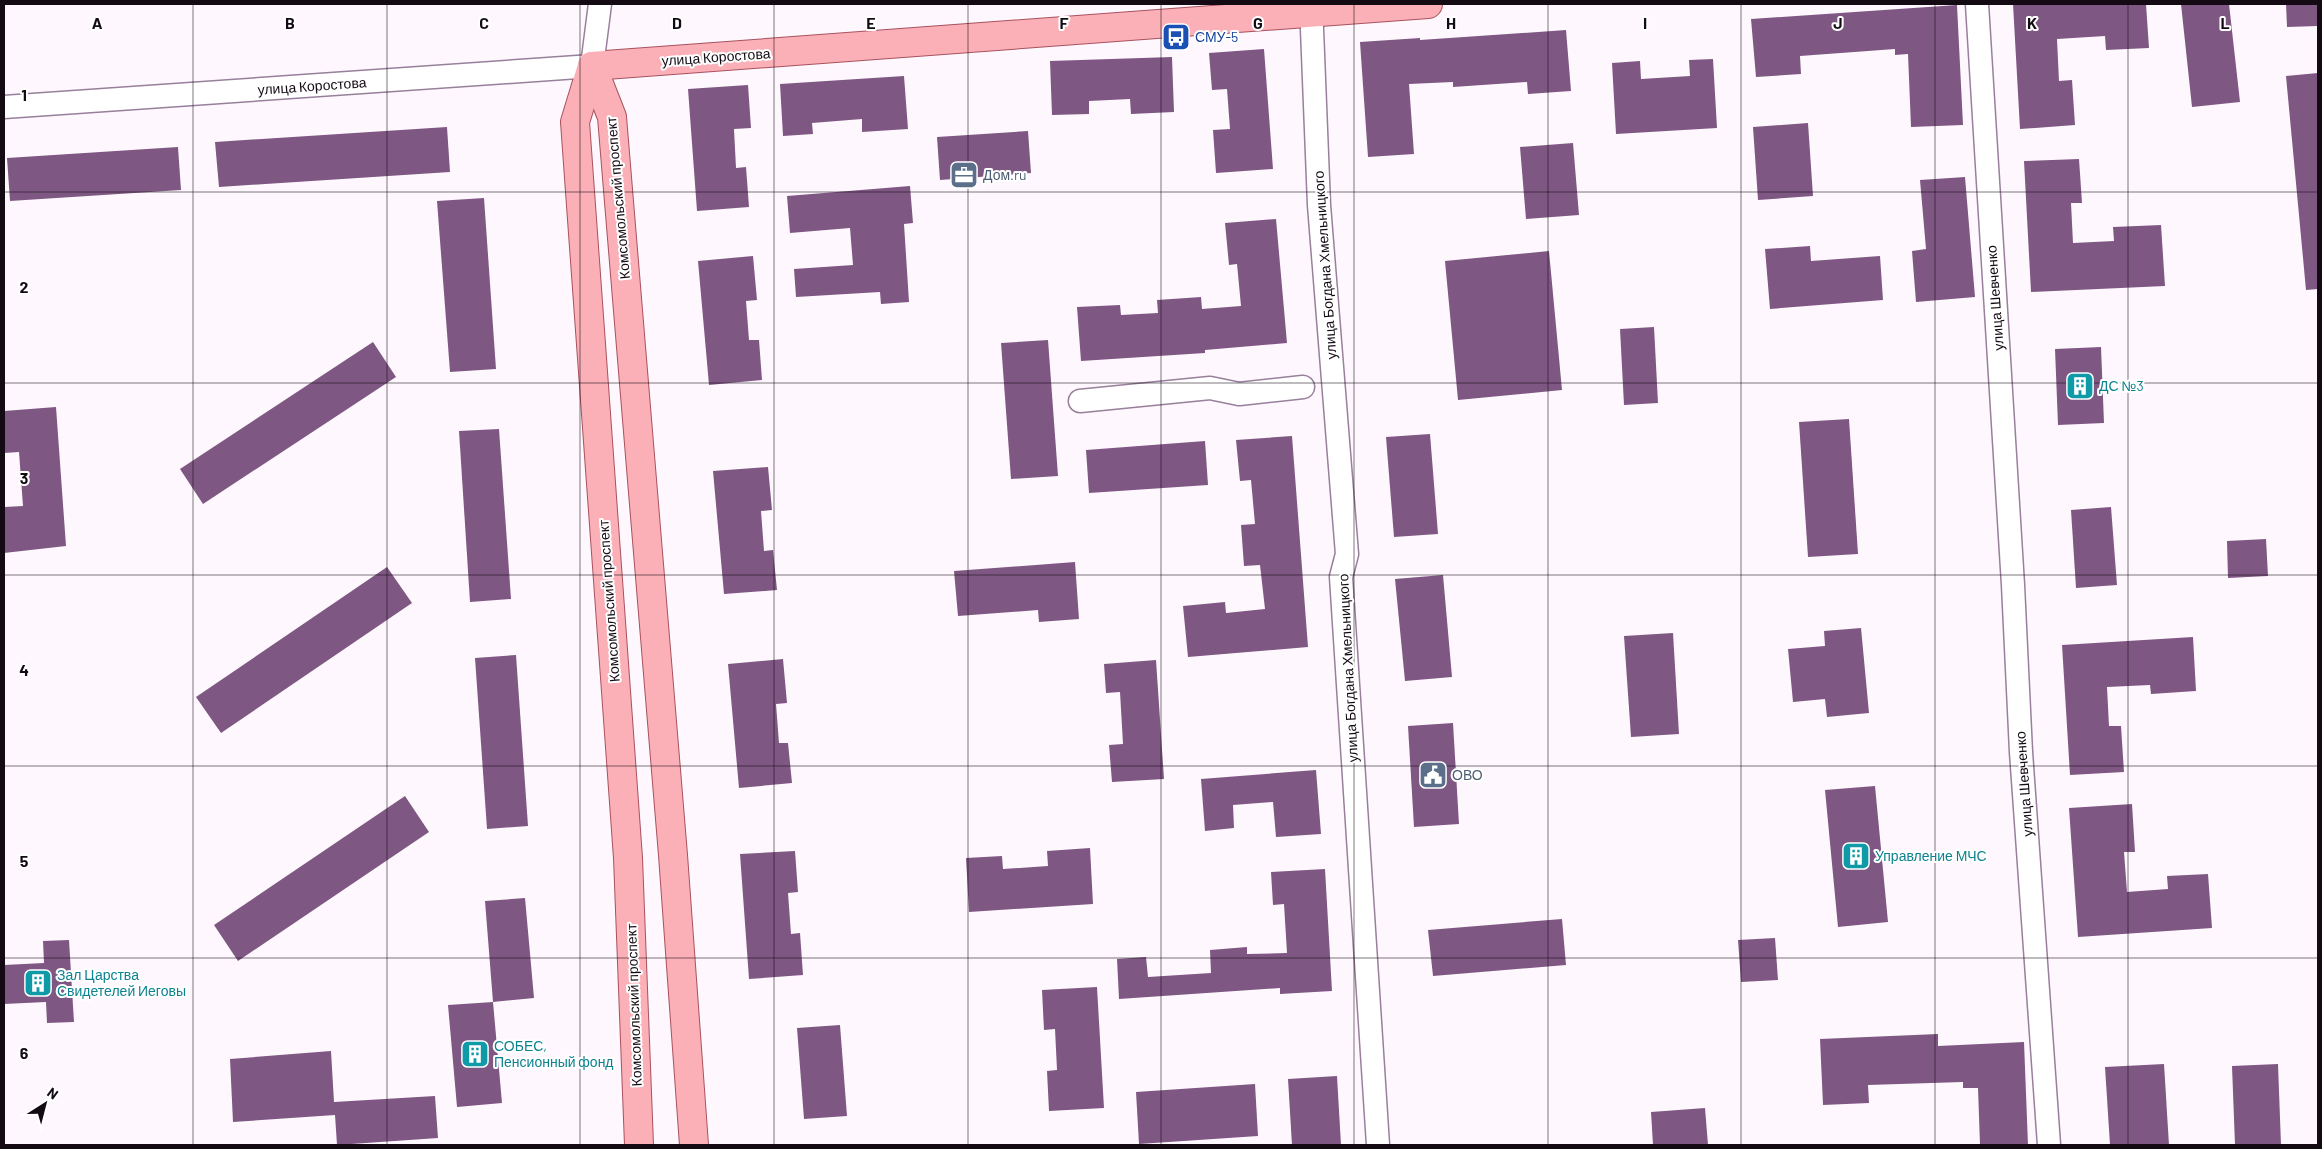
<svg xmlns="http://www.w3.org/2000/svg" width="2322" height="1149" font-family="Barlow,sans-serif">
<rect width="100%" height="100%" fill="#fef8fe"/>
<g fill="#7f5783">
<polygon points="2013,4 2146,4 2149,48 2106,50 2105,36 2057,39 2059,81 2072,80 2075,125 2020,129"/>
<polygon points="2181,4 2229,4 2240,102 2192,107"/>
<polygon points="2286,4 2318,4 2318,26 2287,27"/>
<polygon points="1957,5 1963,125 1911,127 1908,54 1895,55 1895,49 1800,56 1801,74 1756,77 1751,19"/>
<polygon points="1566,30 1571,91 1528,94 1527,82 1453,87 1453,82 1409,84 1414,154 1368,157 1360,42 1420,38 1420,40"/>
<polygon points="1264,49 1273,169 1216,173 1213,130 1230,129 1227,89 1212,90 1209,53"/>
<polygon points="1172,57 1174,112 1131,114 1130,99 1089,101 1089,114 1052,115 1050,61"/>
<polygon points="1713,59 1717,128 1616,134 1612,63 1640,61 1641,79 1690,76 1689,60"/>
<polygon points="2318,73 2318,289 2306,290 2286,76"/>
<polygon points="904,76 908,129 862,132 862,119 812,123 813,134 783,136 780,84"/>
<polygon points="748,85 751,128 734,129 736,168 746,167 749,207 697,211 688,89"/>
<polygon points="1808,123 1813,196 1758,200 1753,127"/>
<polygon points="447,127 450,172 219,187 215,142"/>
<polygon points="1028,131 1031,173 940,180 937,137"/>
<polygon points="1573,143 1579,215 1526,219 1520,147"/>
<polygon points="178,147 181,190 10,201 7,158"/>
<polygon points="2079,159 2082,203 2071,203 2073,243 2114,241 2113,227 2161,225 2165,286 2031,292 2024,161"/>
<polygon points="1965,177 1975,297 1916,302 1912,251 1926,249 1920,180"/>
<polygon points="910,186 913,223 904,224 909,302 881,304 880,292 796,297 794,269 853,265 850,228 790,233 787,196"/>
<polygon points="484,198 496,369 450,372 437,201"/>
<polygon points="1276,219 1287,343 1205,350 1205,353 1081,361 1077,307 1120,305 1121,315 1158,313 1157,300 1201,297 1202,309 1241,306 1237,264 1229,265 1225,223"/>
<polygon points="1810,246 1811,261 1880,256 1883,300 1770,309 1765,249"/>
<polygon points="1549,251 1562,390 1458,400 1445,261"/>
<polygon points="753,256 757,300 746,301 749,340 759,340 762,380 709,385 698,261"/>
<polygon points="1654,327 1658,403 1624,405 1620,329"/>
<polygon points="1048,340 1058,476 1011,479 1001,343"/>
<polygon points="373,342 396,377 203,504 180,469"/>
<polygon points="2101,347 2104,423 2058,425 2055,349"/>
<polygon points="56,407 66,546 4,553 4,507 23,506 19,452 4,453 4,411"/>
<polygon points="1849,419 1858,554 1808,557 1799,422"/>
<polygon points="499,429 511,599 470,602 459,431"/>
<polygon points="1430,434 1438,534 1394,537 1386,437"/>
<polygon points="1292,436 1308,647 1188,657 1183,606 1225,602 1226,613 1265,609 1260,565 1244,566 1241,525 1255,524 1251,480 1240,481 1236,440"/>
<polygon points="1205,441 1208,485 1089,493 1086,450"/>
<polygon points="768,467 772,510 761,511 764,551 773,550 777,590 724,594 713,471"/>
<polygon points="2111,507 2117,585 2076,588 2071,510"/>
<polygon points="2266,539 2268,576 2228,578 2227,541"/>
<polygon points="1075,562 1079,619 1039,622 1038,610 958,616 954,571"/>
<polygon points="387,567 412,603 221,733 196,697"/>
<polygon points="1443,575 1452,677 1405,681 1395,579"/>
<polygon points="1861,628 1869,713 1827,717 1825,699 1793,702 1788,649 1825,646 1824,631"/>
<polygon points="1673,633 1679,734 1631,737 1624,636"/>
<polygon points="2193,637 2196,691 2151,694 2150,685 2107,687 2109,726 2121,726 2124,772 2070,775 2062,645"/>
<polygon points="516,655 528,826 487,829 475,658"/>
<polygon points="783,659 787,703 776,704 779,743 788,743 792,783 739,788 728,664"/>
<polygon points="1156,660 1164,779 1112,782 1109,745 1123,744 1120,692 1106,693 1104,664"/>
<polygon points="1453,723 1459,824 1414,827 1408,726"/>
<polygon points="1316,770 1321,834 1276,837 1273,802 1233,805 1234,828 1205,831 1201,779"/>
<polygon points="1875,786 1888,922 1838,927 1825,790"/>
<polygon points="405,796 429,832 238,961 214,925"/>
<polygon points="2132,804 2135,852 2124,852 2127,892 2168,889 2167,876 2208,874 2212,928 2078,937 2069,808"/>
<polygon points="1090,848 1093,904 969,912 966,858 1002,856 1003,869 1048,866 1047,851"/>
<polygon points="795,851 798,892 788,893 791,934 800,933 803,975 749,979 740,854"/>
<polygon points="1325,869 1332,991 1280,994 1280,988 1119,999 1117,959 1146,957 1148,977 1211,973 1210,950 1247,947 1247,954 1287,953 1284,904 1273,905 1271,872"/>
<polygon points="525,898 534,998 493,1002 485,901"/>
<polygon points="1562,919 1566,965 1433,976 1428,930"/>
<polygon points="1775,938 1778,980 1741,982 1738,940"/>
<polygon points="69,940 74,1022 47,1023 46,1002 4,1004 4,965 44,963 43,941"/>
<polygon points="1097,987 1104,1108 1049,1111 1047,1071 1057,1070 1055,1029 1044,1030 1042,990"/>
<polygon points="493,1002 502,1103 457,1107 448,1005"/>
<polygon points="840,1025 847,1116 804,1119 797,1028"/>
<polygon points="1938,1034 1938,1046 2024,1042 2028,1145 1980,1145 1978,1088 1963,1088 1963,1082 1868,1085 1869,1103 1823,1105 1820,1039"/>
<polygon points="331,1051 334,1102 435,1096 438,1138 337,1145 335,1115 233,1122 230,1059"/>
<polygon points="2164,1064 2169,1145 2110,1145 2105,1067"/>
<polygon points="2278,1064 2281,1145 2235,1145 2232,1066"/>
<polygon points="1337,1076 1341,1145 1292,1145 1288,1079"/>
<polygon points="1255,1084 1258,1136 1139,1144 1136,1092"/>
<polygon points="1705,1108 1708,1145 1653,1145 1651,1112"/>
</g>
<g fill="none" stroke-linecap="round" stroke-linejoin="round">
<defs>
<g id="minor">
<polyline points="1311,4 1319,205 1347,554 1341,577 1378,1145"/>
<polyline points="1977,4 2013,585 2021,752 2049,1145"/>
<polyline points="4,107 592,66 600,4"/>
<polyline points="1080,401 1210,388 1239,394 1303,387"/>
</g>
<g id="major">
<polyline points="592,66 612,117 673,855 694,1145"/>
<polyline points="592,66 575,122 628,858 639,1145"/>
<polyline points="592,66 1428,4"/>
</g>
</defs>
<use href="#minor" stroke="#987f9b" stroke-width="25"/>
<use href="#major" stroke="#a8525f" stroke-width="30"/>
<use href="#minor" stroke="#fff" stroke-width="22"/>
<use href="#major" stroke="#fbafb7" stroke-width="28"/>
</g>
<path fill="none" stroke="#130a14" stroke-width="1" stroke-opacity="0.55" d="M 193,4 L 193,1145M 387,4 L 387,1145M 580,4 L 580,1145M 774,4 L 774,1145M 968,4 L 968,1145M 1161,4 L 1161,1145M 1354,4 L 1354,1145M 1548,4 L 1548,1145M 1741,4 L 1741,1145M 1935,4 L 1935,1145M 2128,4 L 2128,1145M 4,192 L 2318,192M 4,383 L 2318,383M 4,575 L 2318,575M 4,766 L 2318,766M 4,958 L 2318,958"/>
<defs>
<symbol id="bus-square" viewBox="-11 -11 22 22"><rect x="-9" y="-9" width="18" height="18" rx="4" fill="#1a4fb4" stroke="#fff"/><path d="M-5-6H5V4H4V6H2V4H-2V6H-4V4H-5ZM-3.5-4V0h7V-4ZM-3.5 1.2v1.5H-2V1.2ZM2 1.2v1.5H3.5V1.2Z" fill="#fff"/></symbol>
<symbol id="office-square" viewBox="-11 -11 22 22"><rect x="-9" y="-9" width="18" height="18" rx="4" fill="#5c6f8a" stroke="#fff"/><path d="M-6-3h4V-5.5h4V-3h4V5H-6ZM-1-4.5V-3h2v-1.5ZM-6 0V1H6V0Z" fill="#fff"/></symbol>
<symbol id="building-square" viewBox="-11 -11 22 22"><rect x="-9" y="-9" width="18" height="18" rx="4" fill="#0f9aa8" stroke="#fff"/><path d="M-4-6H4V6H1V3H-1V6H-4ZM-2.5-4.3h1.7v1.8h-1.7ZM.8-4.3h1.7v1.8H.8ZM-2.5-1h1.7V.8h-1.7ZM.8-1h1.7V.8H.8Z" fill="#fff"/></symbol>
<symbol id="civic-square" viewBox="-11 -11 22 22"><rect x="-9" y="-9" width="18" height="18" rx="4" fill="#5c6f8a" stroke="#fff"/><path d="M-.6-6.5H3V-4.5H.6V-3L4-1V1h2V6H-6V1h2V-1L-.6-3ZM-1.2 2.5V6h2.4V2.5Z" fill="#fff"/></symbol>
</defs>
<g fill-rule="evenodd">
<use href="#bus-square" x="1160" y="21" width="32" height="32"/>
<use href="#office-square" x="948" y="159" width="32" height="32"/>
<use href="#building-square" x="2064" y="370" width="32" height="32"/>
<use href="#civic-square" x="1417" y="759" width="32" height="32"/>
<use href="#building-square" x="1840" y="840" width="32" height="32"/>
<use href="#building-square" x="22" y="967" width="32" height="32"/>
<use href="#building-square" x="459" y="1038" width="32" height="32"/>
</g>
<g text-anchor="middle" stroke-width="4" stroke-linejoin="round" paint-order="stroke">
<g font-size="14" fill="#164399" stroke="#fff" text-anchor="start">
<text x="1195" y="42">СМУ-5</text>
</g>
<g font-size="14" fill="#130a14" stroke="#fff">
<text transform="translate(716 57) rotate(-4)" y="5">улица Коростова</text>
<text transform="translate(312 86) rotate(-4)" y="5">улица Коростова</text>
<text transform="translate(618 198) rotate(-95)" y="5">Комсомольский проспект</text>
<text transform="translate(1325 265) rotate(-94)" y="5">улица Богдана Хмельницкого</text>
<text transform="translate(1995 298) rotate(-94)" y="5">улица Шевченко</text>
<text transform="translate(609 601) rotate(-94)" y="5">Комсомольский проспект</text>
<text transform="translate(1348 668) rotate(-93)" y="5">улица Богдана Хмельницкого</text>
<text transform="translate(2024 784) rotate(-94)" y="5">улица Шевченко</text>
<text transform="translate(634 1005) rotate(-92)" y="5">Комсомольский проспект</text>
</g>
<g font-size="14" fill="#4e5e75" stroke="#fff" text-anchor="start">
<text x="983" y="180">Дом.ru</text>
<text x="1452" y="780">ОВО</text>
</g>
<g font-size="14" fill="#0d838f" stroke="#fff" text-anchor="start">
<text x="2099" y="391">ДС №3</text>
<text x="1875" y="861">Управление МЧС</text>
<text x="57" y="980">Зал Царства<tspan x="57" dy="16">Свидетелей Иеговы</tspan></text>
<text x="494" y="1051">СОБЕС,<tspan x="494" dy="16">Пенсионный фонд</tspan></text>
</g>
</g>
<g font-size="16" text-anchor="middle" font-weight="bold" fill="#130a14" stroke="#fff" stroke-width="4" stroke-linejoin="round" paint-order="stroke">
<text x="97" y="29">A</text>
<text x="290" y="29">B</text>
<text x="484" y="29">C</text>
<text x="677" y="29">D</text>
<text x="871" y="29">E</text>
<text x="1064" y="29">F</text>
<text x="1258" y="29">G</text>
<text x="1451" y="29">H</text>
<text x="1645" y="29">I</text>
<text x="1838" y="29">J</text>
<text x="2032" y="29">K</text>
<text x="2225" y="29">L</text>
<text x="24" y="101">1</text>
<text x="24" y="293">2</text>
<text x="24" y="484">3</text>
<text x="24" y="676">4</text>
<text x="24" y="867">5</text>
<text x="24" y="1059">6</text>
</g>
<rect width="2322" height="1149" fill="none" stroke="#130a14" stroke-width="10"/>
<g transform="translate(45 1104) rotate(36)" stroke="#ffffff" stroke-width="4" paint-order="stroke">
<path d="M0-4L9 19L0 12L-9 19Z" fill="#130a14"/>
<text y="-8" font-size="14" font-weight="bold" text-anchor="middle" fill="#130a14">N</text>
</g>
</svg>
